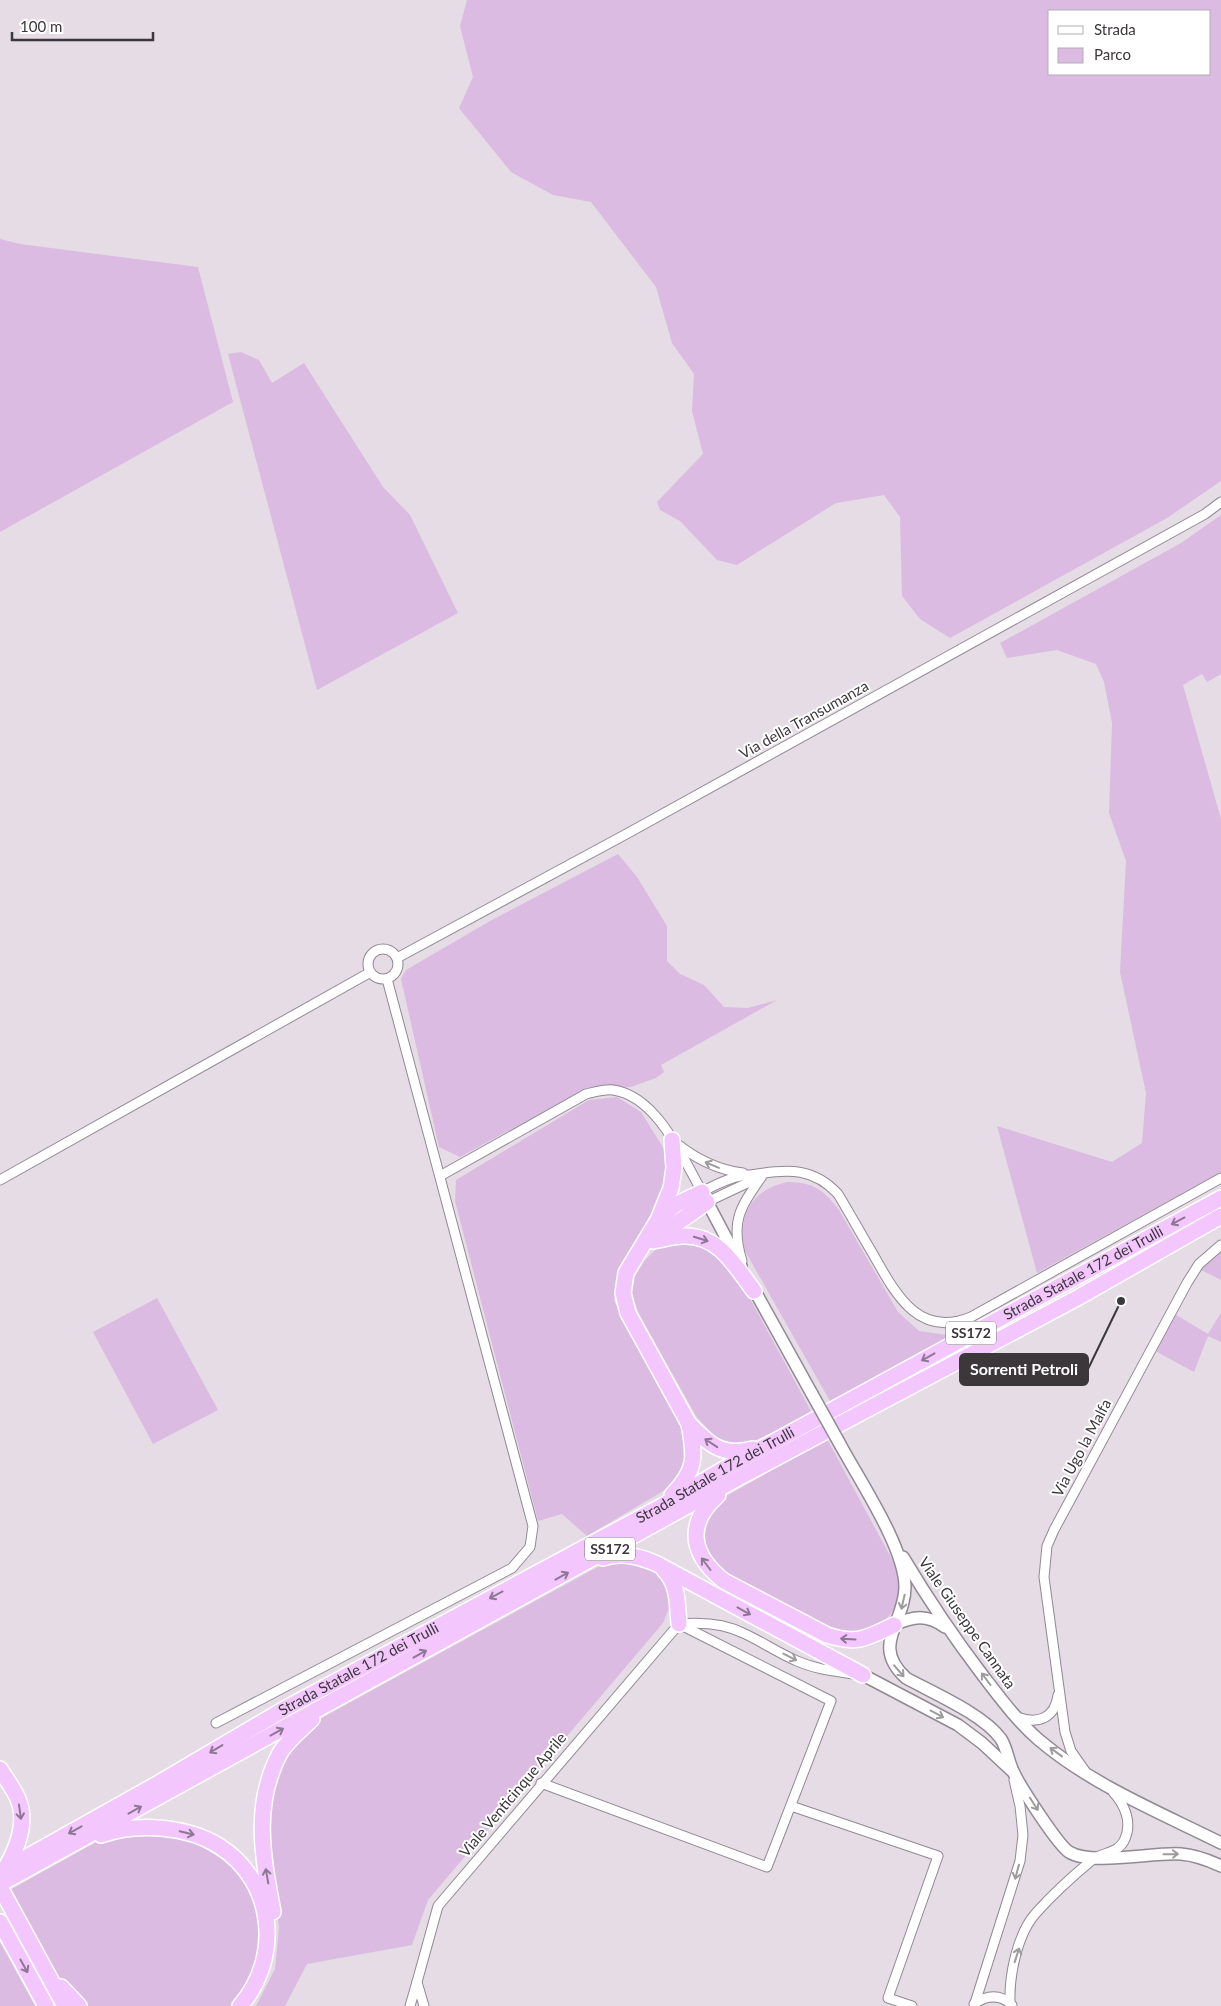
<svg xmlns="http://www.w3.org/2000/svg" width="1221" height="2006" font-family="Lato,sans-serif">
<rect width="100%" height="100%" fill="#e5dce6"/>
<g fill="#dbbbe1" fill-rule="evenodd">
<path d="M 467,0 L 1221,0 L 1221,481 L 1167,518 L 950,638 L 920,619 L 902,596 L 900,517 L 884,495 L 836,503 L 737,565 L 717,560 L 680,521 L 660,510 L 657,502 L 703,454 L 692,411 L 694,374 L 672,343 L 656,287 L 591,202 L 553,195 L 511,172 L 459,108 L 473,77 L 460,26 ZM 1050,11 L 1210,11 L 1210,74 L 1050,74 Z"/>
<polygon points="0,239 20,244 198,267 233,402 0,532"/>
<polygon points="241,352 259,360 272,383 304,363 383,487 410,515 458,613 317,690 228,354"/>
<polygon points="1221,515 1221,674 1207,682 1202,674 1183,685 1221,819 1221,1172 1037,1273 997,1126 1112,1162 1142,1143 1146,1093 1120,972 1126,861 1109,813 1112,723 1104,682 1096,664 1057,650 1007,658 1000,643 1181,543"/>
<polygon points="618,854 637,877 667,926 667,961 680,974 704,985 724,1007 748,1008 777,1000 661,1065 664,1072 656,1078 631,1087 587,1088 460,1157 439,1147 401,979 406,970 490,921"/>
<polygon points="617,1097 641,1112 664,1149 667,1179 652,1215 619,1267 614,1301 683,1429 689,1454 681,1477 670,1487 587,1536 562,1514 538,1521 455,1201 456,1180 589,1100"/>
<path d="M 787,1182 C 813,1182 824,1190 839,1210 L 898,1312 L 919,1331 L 954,1336 L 830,1401 L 745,1251 C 737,1216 751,1190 787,1182 Z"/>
<polygon points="673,1242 704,1243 734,1269 812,1413 752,1442 739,1444 725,1441 714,1436 696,1416 639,1314 632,1294 635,1276 644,1261 657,1248"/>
<polygon points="1221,1248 1221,1280 1201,1270"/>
<polygon points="157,1298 218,1410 153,1444 93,1332"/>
<polygon points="1173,1313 1208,1334 1221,1313 1221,1342 1208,1336 1194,1372 1157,1352 1159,1340"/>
<polygon points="827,1439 894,1563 900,1586 895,1608 881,1626 846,1635 812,1622 712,1566 700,1534 702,1524 721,1499"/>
<polygon points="617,1559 649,1566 665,1577 672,1600 663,1623 428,1900 412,1945 307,1964 285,2006 256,2006 275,1969 279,1928 264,1820 272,1780 288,1747 316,1721 607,1562"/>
<polygon points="128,1834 192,1839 239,1871 256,1898 263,1930 259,1963 246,1992 232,2006 86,2006 59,1978 8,1891 98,1841"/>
<polygon points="0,1942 35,2006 0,2006"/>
</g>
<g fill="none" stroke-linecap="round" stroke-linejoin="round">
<defs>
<g id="minor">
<circle cx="383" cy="964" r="15"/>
<polyline points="397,958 630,832 1205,514 1221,502"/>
<path d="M 676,1143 C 696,1159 718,1170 743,1173"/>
<path d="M 440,1176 L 586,1094 C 595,1092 604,1089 613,1090 C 657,1096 683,1158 702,1192 C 711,1187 721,1182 730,1179 C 738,1176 748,1175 757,1174 C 789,1169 814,1168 838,1194 C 850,1214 861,1234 873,1254 C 895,1293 918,1339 971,1317 L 1221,1178"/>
<polyline points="0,1180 369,973"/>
<polyline points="707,1202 760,1177"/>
<path d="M 742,1261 C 730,1221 740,1208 762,1176"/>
<path d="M 679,1624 C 700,1622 723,1623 743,1633 C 761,1641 778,1653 797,1661 C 815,1669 834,1671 853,1674"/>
<path d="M 1017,1717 C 1038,1725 1055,1718 1058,1695"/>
<polyline points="216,1723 512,1568 530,1547 533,1526 387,979"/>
<polyline points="1085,1771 1071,1751 1065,1732 1044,1577 1047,1546 1054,1530 1187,1283 1199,1264 1221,1245"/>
<polyline points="541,1783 767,1867 831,1701 679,1624"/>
<polyline points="791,1806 938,1856 888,1998 912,2006"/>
<polyline points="975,2003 1020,1861 1023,1835 1020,1806 1014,1780"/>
<path d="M 1010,2003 C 1009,1976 1017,1934 1036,1913 C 1052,1895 1074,1875 1092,1860 C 1102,1852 1117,1854 1124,1841 C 1133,1823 1125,1805 1113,1792"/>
<path d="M 974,2004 C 987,1995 1000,1994 1012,2005"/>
<polyline points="410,2006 417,1982"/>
<polyline points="424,2006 417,1982 438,1906 679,1624"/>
</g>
<g id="tertiary">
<polyline points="704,1196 741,1266"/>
<polyline points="751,1284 812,1394"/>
<path d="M 841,1446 C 860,1481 905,1548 905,1587 C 905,1623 870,1645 906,1678 C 933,1693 983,1714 1001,1739 C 1007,1748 1008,1761 1013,1771 C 1019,1785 1058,1845 1069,1852 C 1092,1866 1153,1852 1181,1854 C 1195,1855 1208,1860 1221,1866"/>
<path d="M 903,1557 C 928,1599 955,1639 984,1677 C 1001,1699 1018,1722 1039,1740 C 1092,1785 1159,1812 1221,1843"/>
<path d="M 894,1625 C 913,1616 927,1614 945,1627"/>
<polyline points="863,1675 958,1725 982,1743 1012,1771"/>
</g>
<g id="trunk">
<path d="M 672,1140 L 674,1168 L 671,1188 L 658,1220 L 626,1273 L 623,1293 L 628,1313 L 689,1424 C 710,1445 722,1457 753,1449"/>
<polyline points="661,1217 675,1205 702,1192"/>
<polyline points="656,1238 707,1202"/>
<path d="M 653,1241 C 663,1239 674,1236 684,1236 C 719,1235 735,1266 754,1291"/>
<path d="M 672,1495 C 697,1470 695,1456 689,1424"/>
<path d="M 718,1495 C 685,1524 691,1555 724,1581 L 827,1635 C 857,1645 867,1638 894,1625"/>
<path d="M 603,1558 C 622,1552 639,1556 657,1564 L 863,1675"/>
<path d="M 664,1570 C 679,1585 677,1604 679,1624"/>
<path d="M 0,1769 C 6,1779 14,1789 18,1799 C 28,1823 17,1849 5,1869"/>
<path d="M 101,1835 C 137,1822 187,1826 219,1846 C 275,1881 282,1958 240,2006"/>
<path id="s1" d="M 0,1872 L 157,1784 L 288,1707 L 662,1506 L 722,1470 L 1221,1198"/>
<polyline points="0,1884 740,1477 1079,1297 1221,1216"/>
<polyline points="0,1887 65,2006"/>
<path d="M 273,1912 C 263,1858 252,1805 280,1753 C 287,1741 302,1729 312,1719"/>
<polyline points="0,1922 46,2006"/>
<polyline points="61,1987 79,2006"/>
</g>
</defs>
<use href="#minor" stroke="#918993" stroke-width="11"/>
<use href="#tertiary" stroke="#918993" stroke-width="14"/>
<use href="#trunk" stroke="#fff" stroke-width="18"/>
<use href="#minor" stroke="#fff" stroke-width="9"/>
<use href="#tertiary" stroke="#fff" stroke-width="11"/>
<use href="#trunk" stroke="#f4c6fe" stroke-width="15"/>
<defs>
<polyline id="tertiary-bridge" points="812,1394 841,1446"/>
</defs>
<use href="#tertiary-bridge" stroke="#918993" stroke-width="14" stroke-linecap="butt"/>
<use href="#tertiary-bridge" stroke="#fff" stroke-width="11"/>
</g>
<defs><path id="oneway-shaft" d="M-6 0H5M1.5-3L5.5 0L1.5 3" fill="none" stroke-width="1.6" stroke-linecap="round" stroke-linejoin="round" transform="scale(1.25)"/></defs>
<g stroke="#9d9b9d">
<use href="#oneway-shaft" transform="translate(712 1165) rotate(-157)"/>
<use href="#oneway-shaft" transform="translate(903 1602) rotate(103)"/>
<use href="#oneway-shaft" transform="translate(790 1657) rotate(27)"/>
<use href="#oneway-shaft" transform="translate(899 1671) rotate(49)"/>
<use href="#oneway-shaft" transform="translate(986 1679) rotate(-127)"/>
<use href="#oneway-shaft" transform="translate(937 1714) rotate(28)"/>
<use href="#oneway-shaft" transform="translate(1056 1752) rotate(-144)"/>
<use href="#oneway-shaft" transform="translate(1034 1804) rotate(57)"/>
<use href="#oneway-shaft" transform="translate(1171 1854) rotate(-1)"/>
<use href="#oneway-shaft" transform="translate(1017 1872) rotate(105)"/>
<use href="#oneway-shaft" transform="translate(1017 1955) rotate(-72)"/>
</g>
<g stroke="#8e7793">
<use href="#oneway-shaft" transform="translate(1178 1221) rotate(152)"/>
<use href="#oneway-shaft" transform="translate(701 1239) rotate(17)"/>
<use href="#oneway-shaft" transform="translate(928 1357) rotate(151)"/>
<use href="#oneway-shaft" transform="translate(711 1443) rotate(-146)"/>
<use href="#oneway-shaft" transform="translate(706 1564) rotate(-127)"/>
<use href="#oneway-shaft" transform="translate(562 1576) rotate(-29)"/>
<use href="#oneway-shaft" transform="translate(496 1595) rotate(152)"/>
<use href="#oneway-shaft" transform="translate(744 1611) rotate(29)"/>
<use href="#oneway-shaft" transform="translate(848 1639) rotate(-177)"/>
<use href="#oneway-shaft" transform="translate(420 1654) rotate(-29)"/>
<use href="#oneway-shaft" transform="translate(277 1732) rotate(-29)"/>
<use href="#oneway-shaft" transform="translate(216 1749) rotate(149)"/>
<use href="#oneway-shaft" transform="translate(135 1810) rotate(-29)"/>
<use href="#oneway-shaft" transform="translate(20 1812) rotate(82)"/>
<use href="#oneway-shaft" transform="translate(75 1830) rotate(151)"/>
<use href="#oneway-shaft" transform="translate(187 1833) rotate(14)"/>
<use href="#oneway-shaft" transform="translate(267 1876) rotate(-100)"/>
<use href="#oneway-shaft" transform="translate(24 1966) rotate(61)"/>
</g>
<g text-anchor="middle" stroke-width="4" stroke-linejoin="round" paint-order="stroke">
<g fill="#fff" stroke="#767376" stroke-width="1">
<rect x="946" y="1321.5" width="50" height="23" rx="4"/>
<rect x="585" y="1537.5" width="50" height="23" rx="4"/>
</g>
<g font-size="14" font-weight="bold" fill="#3b373b">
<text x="971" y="1338">SS172</text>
<text x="610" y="1554">SS172</text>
</g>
<g font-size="15" fill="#3b373b" stroke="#fff">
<text transform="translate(804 720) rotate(-29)" y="5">Via della Transumanza</text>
<text dy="5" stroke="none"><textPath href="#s1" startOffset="1238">Strada Statale 172 dei Trulli</textPath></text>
<text transform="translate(1082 1448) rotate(-62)" y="5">Via Ugo la Malfa</text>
<text dy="5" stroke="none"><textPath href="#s1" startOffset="818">Strada Statale 172 dei Trulli</textPath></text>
<text transform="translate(967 1623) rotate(55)" y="5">Viale Giuseppe Cannata</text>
<text dy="5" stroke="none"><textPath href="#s1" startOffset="412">Strada Statale 172 dei Trulli</textPath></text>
<text transform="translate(513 1795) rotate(-50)" y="5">Viale Venticinque Aprile</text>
</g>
</g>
<path fill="none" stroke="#3b373b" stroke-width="2" d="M1121 1301L1088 1369"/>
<circle fill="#3b373b" stroke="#fff" stroke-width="2" cx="1121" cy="1301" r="5"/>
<rect fill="#3b373b" stroke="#3b373b" stroke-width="2" x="960" y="1354" width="128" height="31" rx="5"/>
<g font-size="16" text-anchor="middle" font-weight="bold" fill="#fff">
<text x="1024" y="1375">Sorrenti Petroli</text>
</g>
<rect x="1048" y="10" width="162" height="65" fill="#ffffff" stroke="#b1afb1"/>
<rect x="1058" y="26" width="25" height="8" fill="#ffffff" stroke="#b1afb1"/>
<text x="1094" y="35" font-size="15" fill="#3b373b">Strada</text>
<rect x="1058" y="48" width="25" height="15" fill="#dbbbe1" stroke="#b1afb1"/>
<text x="1094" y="60" font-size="15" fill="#3b373b">Parco</text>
<path d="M12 32v8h141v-8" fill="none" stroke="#3b373b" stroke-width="2.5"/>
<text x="20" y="32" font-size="15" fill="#3b373b" stroke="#ffffff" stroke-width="4" paint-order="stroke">100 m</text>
</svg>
